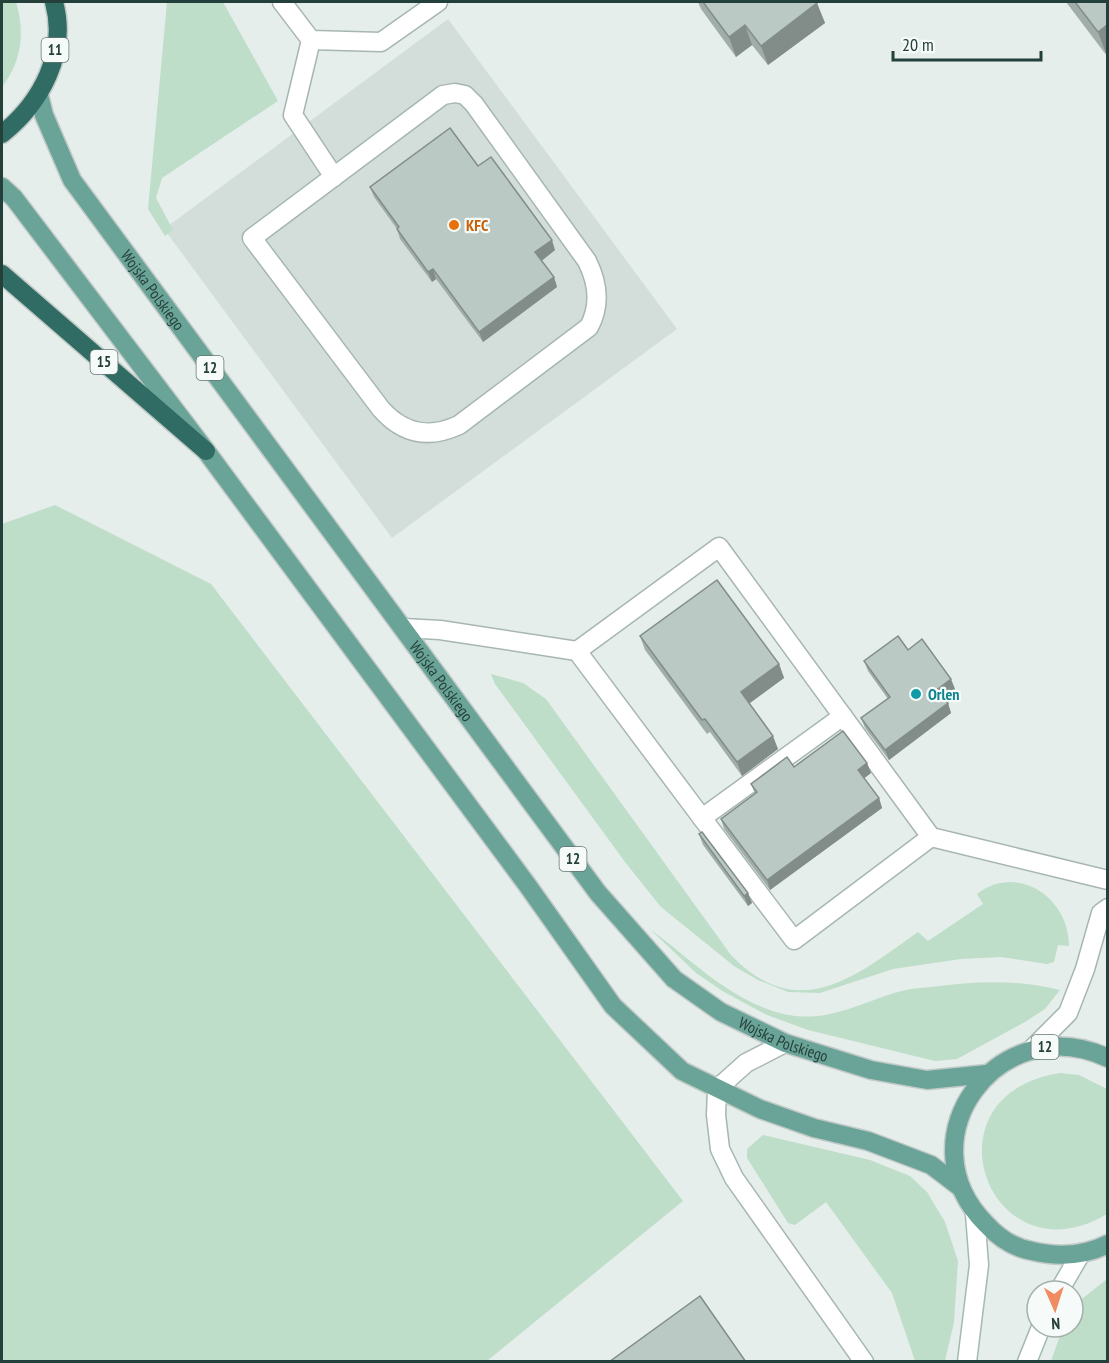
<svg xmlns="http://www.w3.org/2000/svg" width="1109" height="1363" font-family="'PT Sans Narrow',sans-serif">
<rect width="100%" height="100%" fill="#e5eeea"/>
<polygon fill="#d3deda" points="448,19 677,329 392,538 164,229"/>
<g fill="#bedec9">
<path d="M 2,2 L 16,2 C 25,32 22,61 2,87 Z"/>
<polygon points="167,2 223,2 278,101 162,178 156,198 173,230 165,236 148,209"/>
<polygon points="55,505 211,584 683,1201 487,1361 2,1361 2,524"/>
<path d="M 491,674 L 523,683 L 546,699 L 731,955 C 799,1026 857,975 918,932 L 928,941 L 983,904 L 977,894 C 1018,863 1069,897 1069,946 L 1058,945 L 1054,962 L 1047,964 L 1001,957 L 961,959 L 893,969 L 820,993 L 788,992 L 758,980 L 734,966 L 661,907 L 625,862 L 495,684 Z"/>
<path d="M 650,929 C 689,958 724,994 770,1010 C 820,1028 853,1005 898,992 C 911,988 925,988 939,986 C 981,981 1019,980 1060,990 L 1045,1009 L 1025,1022 L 957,1059 L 935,1061 L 808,1030 L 767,1015 L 724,992 L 696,973 Z"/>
<path d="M 1060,1073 L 1079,1075 L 1107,1089 L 1107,1214 C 990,1284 919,1095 1060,1073 Z"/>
<polygon points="763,1135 870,1160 910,1176 927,1192 945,1222 958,1261 954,1322 945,1361 915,1361 892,1293 826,1202 795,1225 788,1223 747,1158 747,1149"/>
<polygon points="1107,1279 1107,1358 1104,1361 1051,1361 1063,1327 1073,1327 1073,1306"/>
</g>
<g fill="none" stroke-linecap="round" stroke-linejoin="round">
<defs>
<g id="lane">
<polyline points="311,40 293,115 334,177"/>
<path d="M 455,93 L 465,95 L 474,104 L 587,261 C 598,283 601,305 589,327 L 459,425 C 429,439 403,434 381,409 L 252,238 L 443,95 Z"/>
<polyline points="404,628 440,630 577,651"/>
<polyline points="843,716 702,818 577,651 719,547 931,837 1108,880"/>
<polyline points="702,818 794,940 931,837"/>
<polyline points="785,1043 746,1063 717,1089 716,1115 720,1149 734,1178 864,1362"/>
<polyline points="1032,1049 1068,1013 1085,969 1101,913 1108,908"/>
</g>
<polyline id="street" points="282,2 311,40 381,42 438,2"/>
<g id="secondary">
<polyline points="1059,1291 1081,1253"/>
<polyline points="967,1362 979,1265 975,1214"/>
<polyline points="1027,1362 1041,1327"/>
</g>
<g id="primary">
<path id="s1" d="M 39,95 L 44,115 L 72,180 L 598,893 L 674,979 L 721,1012 L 785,1043 L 871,1070 L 927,1080 L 987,1074"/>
<polyline points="2,187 14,198 206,451 528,886 613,1006 682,1071 760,1109 814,1128 868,1141 931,1165 960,1187"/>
<path d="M 1108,1058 C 998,1007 902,1140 986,1224 C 998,1237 1014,1248 1032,1251 C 1057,1257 1084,1256 1108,1244"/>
</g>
<g id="highway">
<path d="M 2,134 C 41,103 68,53 54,2"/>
<polyline points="2,274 206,451"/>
</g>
</defs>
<use href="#lane" stroke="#a7b6b2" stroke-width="21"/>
<use href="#street" stroke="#a7b6b2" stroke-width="21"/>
<use href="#secondary" stroke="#a3bab3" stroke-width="21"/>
<use href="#primary" stroke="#c2cac8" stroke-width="21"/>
<use href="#highway" stroke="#c2cac8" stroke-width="21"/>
<use href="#lane" stroke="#fff" stroke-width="18"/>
<use href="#street" stroke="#fff" stroke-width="18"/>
<use href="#secondary" stroke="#fff" stroke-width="18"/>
<use href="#primary" stroke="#6aa397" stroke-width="18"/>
<use href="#highway" stroke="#306c63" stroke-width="18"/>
</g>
<g fill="#a0ada9">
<polygon points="698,2 816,2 825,23 768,65 752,45 736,57 701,9"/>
<polygon points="1066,2 1107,2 1107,56"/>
<polygon points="478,166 555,250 541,261 554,277 557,287 483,342 436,279 432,282 400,239 397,229 374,197 370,187"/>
<polygon points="640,636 779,664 784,678 749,703 778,749 742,776 710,732 707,734 645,650"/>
<polygon points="908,650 955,689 944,698 948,703 951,713 889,760 865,728 861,718 888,699 868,671 864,661"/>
<polygon points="867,763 871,773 864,778 879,798 882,808 770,890 724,829 721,819 755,794 751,784 794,767"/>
<polygon points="699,834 748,893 752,903 748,906 703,845"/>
</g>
<g fill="#828d89">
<polygon points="817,3 825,23 768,65 761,46"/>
<polygon points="745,25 752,45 736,57 729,37"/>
<polygon points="1107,25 1107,56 1098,32"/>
<polygon points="552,240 555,250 539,263 535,252"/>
<polygon points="433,269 436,279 432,282 428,272"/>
<polygon points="554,277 557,287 483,342 479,332"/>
<polygon points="779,664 784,678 746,706 741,692"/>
<polygon points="951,679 955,689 941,699 938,689"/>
<polygon points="948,703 951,713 889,760 885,750"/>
<polygon points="773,736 778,749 742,776 737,762"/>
<polygon points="867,763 871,773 862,780 858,770"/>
<polygon points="879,798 882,808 770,890 767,880"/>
<polygon points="748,893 752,903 748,906 744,896"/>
</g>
<g fill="#bac9c4" stroke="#828d89" stroke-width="1.5">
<polygon points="703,2 816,2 817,3 761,46 745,25 729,37"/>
<polygon points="1075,2 1107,2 1107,25 1098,32"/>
<polygon points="450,128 478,166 491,157 552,240 535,252 554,277 479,332 433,269 428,272 397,229 399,227 370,187"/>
<polygon points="717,580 779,664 741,692 773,736 737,762 705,719 702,720 640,636"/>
<polygon points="898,636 908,650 922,639 951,679 938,689 948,703 885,750 861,718 890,697 864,661"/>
<polygon points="843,731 867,763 858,770 879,798 767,880 721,819 757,792 751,784 787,757 794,767"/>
<polygon points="702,832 748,893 744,896 699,834"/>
<polygon points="700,1296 746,1362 609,1362"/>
</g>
<circle fill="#e8710a" stroke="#f6faf8" stroke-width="2" cx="454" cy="225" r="6"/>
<circle fill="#0f9aa8" stroke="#f6faf8" stroke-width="2" cx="916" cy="694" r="6"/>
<g text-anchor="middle" stroke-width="4.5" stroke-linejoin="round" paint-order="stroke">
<g fill="#f6faf8" stroke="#637873" stroke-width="1.5">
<rect x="41.5" y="38" width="27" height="24" rx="4.5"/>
<rect x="90.5" y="350" width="27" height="24" rx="4.5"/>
<rect x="196.5" y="356" width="27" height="24" rx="4.5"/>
<rect x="559.5" y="847" width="27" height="24" rx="4.5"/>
<rect x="1031.5" y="1035" width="27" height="24" rx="4.5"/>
</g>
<g font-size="15" font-weight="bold" fill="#24403a">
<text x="55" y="55">11</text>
<text x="104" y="367">15</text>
<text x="210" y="373">12</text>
<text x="573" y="864">12</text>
<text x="1045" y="1052">12</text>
</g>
<g font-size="16" font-weight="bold" fill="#c56008" stroke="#f6faf8" text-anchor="start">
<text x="466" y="231">KFC</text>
</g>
<g font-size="16" fill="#24403a" stroke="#f6faf8">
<text dy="6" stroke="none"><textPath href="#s1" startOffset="228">Wojska Polskiego</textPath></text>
<text dy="6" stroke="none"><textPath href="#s1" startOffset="714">Wojska Polskiego</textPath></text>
<text dy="6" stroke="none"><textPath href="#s1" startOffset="1218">Wojska Polskiego</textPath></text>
</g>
<g font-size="16" font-weight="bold" fill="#0d838f" stroke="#f6faf8" text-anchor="start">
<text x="928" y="700">Orlen</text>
</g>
</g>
<rect width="1109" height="1363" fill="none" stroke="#24403a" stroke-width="6"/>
<g transform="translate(1055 1309) rotate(177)"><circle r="28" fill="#f6faf8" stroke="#a2b0ac" stroke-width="1.5"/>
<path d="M0-4.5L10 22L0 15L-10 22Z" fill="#f08c61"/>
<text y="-9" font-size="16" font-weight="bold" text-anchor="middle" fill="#24403a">N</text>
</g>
<path d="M893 51v9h148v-9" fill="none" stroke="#24403a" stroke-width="3"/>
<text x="902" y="51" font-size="18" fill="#24403a" stroke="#f6faf8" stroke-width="4.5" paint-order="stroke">20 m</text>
</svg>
